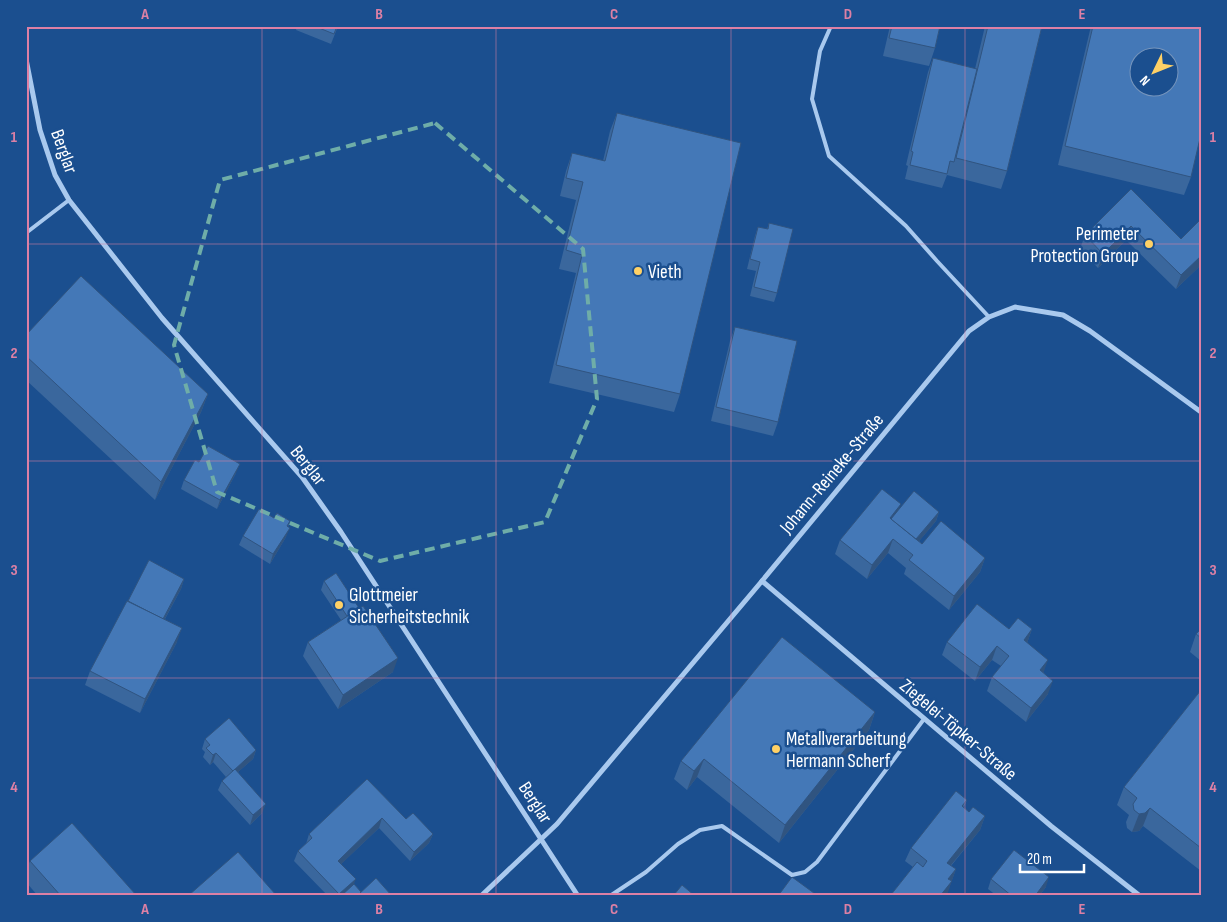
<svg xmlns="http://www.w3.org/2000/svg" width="1227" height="922" font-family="'Sofia Sans Condensed',sans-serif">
<rect width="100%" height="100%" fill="#1b4f8f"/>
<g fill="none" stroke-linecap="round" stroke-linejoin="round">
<g stroke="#a9c9ee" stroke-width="4">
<polyline points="831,26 820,51 812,99 829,156 906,226 937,261 989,317"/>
<polyline points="26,233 69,200"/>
<polyline points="610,896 646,872 678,844 700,830 722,826 792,875 805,872 817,862 924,719"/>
</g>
<g stroke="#a9c9ee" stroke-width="5">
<polyline points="26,59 40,130 55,175 69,200 162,318 302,477 341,532 578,896"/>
<polyline points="762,581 1051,826 1140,896"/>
<polyline points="481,896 557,824 762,581 969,331 989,317 1015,307 1063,315 1090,331 1201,412"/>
</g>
</g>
<g fill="#3a679d">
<polygon points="297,26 338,26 331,44 296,30"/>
<polygon points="890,26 940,26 935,48 929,66 883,56"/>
<polygon points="985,26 1042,26 1007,171 1001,189 947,175 942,188 905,179 908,166 906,165 928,72 933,58 975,69"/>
<polygon points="1091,26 1201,26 1191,177 1184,195 1058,165"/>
<polygon points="617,113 680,394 674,412 549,383 576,273 559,269 576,200 560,196 566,171 572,153 603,161 610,131"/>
<polygon points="1131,189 1201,265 1176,289 1126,240 1098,268 1080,249 1085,235"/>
<polygon points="769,223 777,293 774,302 750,296 756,271 747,269 755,236 758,227 767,229"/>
<polygon points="735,327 778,422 773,436 711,421 730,341"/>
<polygon points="26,335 208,394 201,412 155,500 26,380"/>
<polygon points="199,462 236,473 217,509 181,489 184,480"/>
<polygon points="900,509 939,512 936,521 919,541 922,544 985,558 980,572 949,610 904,574 906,568 888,553 867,579 835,554 840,540"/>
<polygon points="274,518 290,521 288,527 286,537 270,564 239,545 243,536"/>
<polygon points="184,579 181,589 165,619 177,642 140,713 85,685 90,671"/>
<polygon points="324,581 393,672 338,709 303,656 308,642 341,620 321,590"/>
<polygon points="1009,629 1032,629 1027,643 1044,673 1048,694 1026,722 987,691 992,677 1001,666 992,660 975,681 942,655 947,642"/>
<polygon points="1201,629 1201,661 1190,652 1196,634"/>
<polygon points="1201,690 1201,871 1143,826 1139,831 1132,832 1127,828 1126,822 1129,815 1117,805 1124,787"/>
<polygon points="875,712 869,730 779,843 697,777 687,790 674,779 681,761"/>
<polygon points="205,739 256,750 253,759 238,772 262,813 250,825 218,790 222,781 226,777 213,762 210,765 203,757 205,752 202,749"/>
<polygon points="367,779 406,819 433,834 429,843 410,861 379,828 341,864 354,884 361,892 392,896 328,896 294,861 298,851 306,844 309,834"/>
<polygon points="967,800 964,807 969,812 985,816 980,830 951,866 956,869 946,896 890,896 913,867 905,861 911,848"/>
<polygon points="30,861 137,896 38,896 26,882 26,870"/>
<polygon points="991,879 1046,887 1039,896 997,896 988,889"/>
</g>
<g fill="#305480">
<polygon points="1131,226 1126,240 1098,268 1103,254"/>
<polygon points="1201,256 1201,265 1176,289 1181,275"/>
<polygon points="208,394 201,412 155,500 161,482"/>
<polygon points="240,464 236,473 217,509 220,500"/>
<polygon points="901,504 896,518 891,524 890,518"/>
<polygon points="939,512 936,521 910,552 913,543"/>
<polygon points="290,528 286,537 270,564 273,554"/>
<polygon points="893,539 888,553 867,579 872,565"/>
<polygon points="985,558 980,572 949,610 954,596"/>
<polygon points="184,579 181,589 157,633 161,624"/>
<polygon points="182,628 177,642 140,713 145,699"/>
<polygon points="1032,629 1027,643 1024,640"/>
<polygon points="997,646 992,660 975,681 980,667"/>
<polygon points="398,658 393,672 338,709 343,695"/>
<polygon points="1048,660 1043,674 1040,670"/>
<polygon points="1053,681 1048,694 1026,722 1031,708"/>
<polygon points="875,712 869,730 779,843 785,825"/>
<polygon points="256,750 253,759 229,780 233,771"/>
<polygon points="216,753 213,762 210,765 213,755"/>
<polygon points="704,759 697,777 687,790 694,771"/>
<polygon points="266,804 262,813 250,825 253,815"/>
<polygon points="1150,808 1143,826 1139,831 1132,832 1139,814"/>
<polygon points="985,816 980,830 942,876 947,863"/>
<polygon points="382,818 379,828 335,870 338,861"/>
<polygon points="433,834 429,843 410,861 414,852"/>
<polygon points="956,869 947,895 940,896 948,879"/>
<polygon points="1049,877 1046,887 1039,896 1035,896"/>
<polygon points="356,879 352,889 345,896 339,896 339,894"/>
</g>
<g fill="#4478b7" stroke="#305480" fill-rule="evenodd">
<polygon points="314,26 337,26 334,34"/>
<polygon points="892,26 940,26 935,48 889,38"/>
<polygon points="988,26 1042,26 1007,171 956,158"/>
<path d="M 1093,26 L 1201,26 L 1201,134 L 1191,177 L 1065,146 ZM 1140,58 L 1170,58 L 1170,88 L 1140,88 Z"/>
<polygon points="933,58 977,69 954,162 950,161 947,174 910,165 913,152 911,151"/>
<polygon points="617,113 741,143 680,394 556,365 582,255 566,250 583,182 566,178 572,153 605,161"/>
<polygon points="1131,189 1181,239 1201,219 1201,256 1181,275 1131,226 1103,254 1085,235"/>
<polygon points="769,223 793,229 777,293 754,287 760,262 750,259 758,227 768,229"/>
<polygon points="81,276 208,394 161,482 26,356 26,335"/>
<polygon points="735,327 797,341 778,422 716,407"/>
<polygon points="208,446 240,464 220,500 184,480 195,460 199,462"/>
<polygon points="882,489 901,504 890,518 922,544 941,521 985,558 954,596 909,560 913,555 893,539 872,565 840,540"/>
<polygon points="914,491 939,512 916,539 891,519"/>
<polygon points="259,509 274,518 277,513 290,521 287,526 290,528 273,554 243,536"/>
<polygon points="149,560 184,579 163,619 128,601"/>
<polygon points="336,573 359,608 347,616 324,581"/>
<polygon points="127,601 182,628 145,699 90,671"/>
<polygon points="977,604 1009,629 1018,618 1032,629 1024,640 1048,660 1040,670 1053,681 1031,708 992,677 1009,656 997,646 980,667 947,642"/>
<polygon points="363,606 398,658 343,695 308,642"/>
<polygon points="1201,629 1201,638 1196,634"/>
<polygon points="782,637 875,712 785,825 704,759 694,771 681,761"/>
<polygon points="1201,690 1201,848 1150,808 1145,813 1139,814 1134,810 1133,804 1137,798 1124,787"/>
<polygon points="229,718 256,750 233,771 216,753 213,755 206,748 210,745 205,739"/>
<polygon points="235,769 266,804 253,815 222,781"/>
<polygon points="367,779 406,819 413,813 433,834 414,852 382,818 338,861 356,879 339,894 298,851 312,838 309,834"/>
<polygon points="956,791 967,800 962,806 969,812 973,807 985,816 947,863 956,869 948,879 952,881 940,896 890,896 917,862 923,867 927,861 911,848"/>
<polygon points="72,823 137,896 61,896 30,861"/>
<polygon points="1014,850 1049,877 1035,896 1012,896 991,879"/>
<polygon points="238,852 277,896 189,896 189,895"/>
<polygon points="792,877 818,896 778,896"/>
<polygon points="376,878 392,896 357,896"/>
<polygon points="354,884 361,892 357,896 341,896"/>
<polygon points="682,885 695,896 673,896"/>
</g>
<path fill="none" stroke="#6fada8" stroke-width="4" stroke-dasharray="10 6" stroke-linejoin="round" d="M 435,123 L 583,249 L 597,399 L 545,522 L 380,561 L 217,492 L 174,345 L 220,180 Z"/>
<path fill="none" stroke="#dd80a5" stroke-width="1" stroke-opacity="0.55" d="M 262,26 L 262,896M 496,26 L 496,896M 731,26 L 731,896M 965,26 L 965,896M 26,244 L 1201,244M 26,461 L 1201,461M 26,678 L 1201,678"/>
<g fill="#ffd166" stroke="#1b4f8f" stroke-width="2">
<circle cx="1149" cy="244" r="5"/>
<circle cx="638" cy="271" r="5"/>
<circle cx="339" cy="605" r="5"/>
<circle cx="776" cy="749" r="5"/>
</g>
<g text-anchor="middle" stroke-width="5" stroke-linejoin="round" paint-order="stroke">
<g font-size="19" fill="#fff" stroke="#1b4f8f">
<text transform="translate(65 151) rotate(70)" y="7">Berglar</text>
<text transform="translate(309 465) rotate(51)" y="7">Berglar</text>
<text transform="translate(831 473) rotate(-50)" y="7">Johann-Reineke-Straße</text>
<text transform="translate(959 729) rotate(40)" y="7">Ziegelei-Töpker-Straße</text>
<text transform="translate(536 802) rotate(57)" y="7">Berglar</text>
</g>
<g font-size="19" fill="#fff" stroke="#1b4f8f" text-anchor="start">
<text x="1139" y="240" text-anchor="end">Perimeter<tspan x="1139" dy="22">Protection Group</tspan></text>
<text x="648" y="278">Vieth</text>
<text x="349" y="601">Glottmeier<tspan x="349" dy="22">Sicherheitstechnik</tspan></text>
<text x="786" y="745">Metallverarbeitung<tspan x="786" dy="22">Hermann Scherf</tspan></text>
</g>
</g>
<rect width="1227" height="922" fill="none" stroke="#1b4f8f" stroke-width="55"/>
<g transform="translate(1154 72) rotate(227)"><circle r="24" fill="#1b4f8f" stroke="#7695bc"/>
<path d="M0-4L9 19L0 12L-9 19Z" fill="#ffd166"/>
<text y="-8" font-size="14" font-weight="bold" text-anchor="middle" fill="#ffffff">N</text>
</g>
<path d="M1020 864v8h64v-8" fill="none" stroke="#ffffff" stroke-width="2.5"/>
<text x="1027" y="864" font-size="15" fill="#ffffff" stroke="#1b4f8f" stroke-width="4" paint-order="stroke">20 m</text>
<rect x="28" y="28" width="1172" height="866" fill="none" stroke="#dd80a5" stroke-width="2"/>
<g font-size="16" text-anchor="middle" font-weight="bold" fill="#dd80a5">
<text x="145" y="19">A</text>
<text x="379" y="19">B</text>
<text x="614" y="19">C</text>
<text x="848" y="19">D</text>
<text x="1082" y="19">E</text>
<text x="14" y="142">1</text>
<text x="1213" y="142">1</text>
<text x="14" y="358">2</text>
<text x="1213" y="358">2</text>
<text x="14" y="575">3</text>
<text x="1213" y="575">3</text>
<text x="14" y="792">4</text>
<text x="1213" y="792">4</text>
<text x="145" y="914">A</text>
<text x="379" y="914">B</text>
<text x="614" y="914">C</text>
<text x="848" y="914">D</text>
<text x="1082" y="914">E</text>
</g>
</svg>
